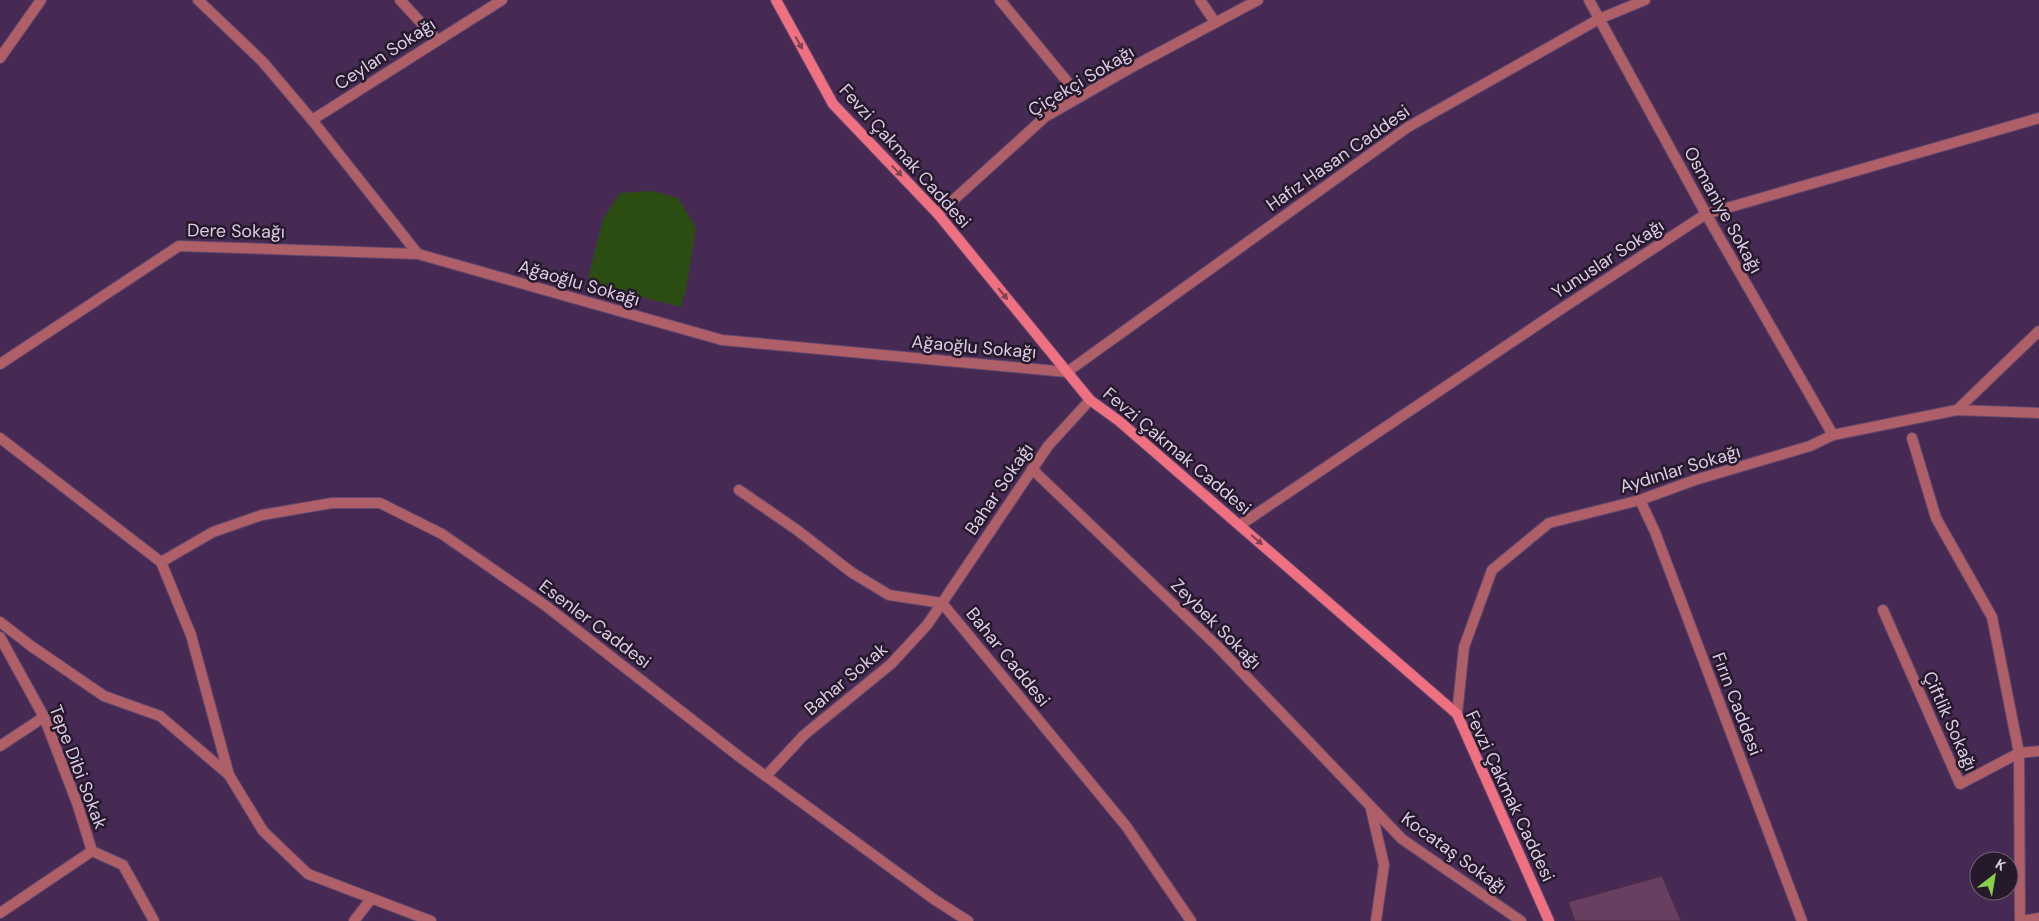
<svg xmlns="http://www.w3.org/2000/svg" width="2039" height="921" font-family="'DM Sans',sans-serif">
<rect width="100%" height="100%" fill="#462a53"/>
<polygon fill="#2c4d11" points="652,191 678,198 696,228 686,290 681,307 587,283 603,219 620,193"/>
<polygon fill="#693f61" stroke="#4a2c44" points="1662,876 1681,921 1575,921 1568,902"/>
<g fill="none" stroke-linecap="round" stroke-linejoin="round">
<defs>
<polyline id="pedestrian" points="739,490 797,530 851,572 889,595 942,603 927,625 891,664 804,735 766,776"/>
<g id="minor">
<polyline points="198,0 262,61 312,120 418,254"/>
<polyline points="400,0 437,40"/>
<polyline points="1000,0 1080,97"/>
<polyline points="1200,0 1215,22"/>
<polyline points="1589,0 1706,214 1833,435"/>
<polyline points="0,58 41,0"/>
<polyline points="312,120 502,0"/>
<polyline points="938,214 1045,117 1134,66 1258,0"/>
<polyline points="0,364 179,246 418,254 722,340 1067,372"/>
<polyline points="1957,410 2039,331"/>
<polyline points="1912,438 1936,518 1992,617 2019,753 2020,921"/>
<polyline points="1032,469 1217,646 1402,839 1521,921"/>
<polyline points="1640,500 1655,532 1802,921"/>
<polyline points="1240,525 1555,313 1706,214 2039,118"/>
<polyline points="942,603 1048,446 1090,400"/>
<polyline points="1883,610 1960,784 2019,753 2039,751"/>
<polyline points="0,622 31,646 104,696 160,716 229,775"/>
<polyline points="0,637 44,717 77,803 92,851 123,865 154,921"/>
<polyline points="1457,714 1464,647 1492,570 1549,523 1640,500 1695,480 1810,446 1833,435 1957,410 2039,413"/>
<polyline points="0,746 44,717"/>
<polyline points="1371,809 1384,865 1376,921"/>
<polyline points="0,913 92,851"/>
<polyline points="354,921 371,899"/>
<polyline points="2022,921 2039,918"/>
</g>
<g id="tertiary">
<polyline points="1067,372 1408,127 1599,19 1645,0"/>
<polyline points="0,438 161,562 191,635 229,775 263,831 308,874 431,921"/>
<polyline points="161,562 213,532 262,515 332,503 380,503 442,534 546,606 741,758 935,900 968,921"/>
<polyline points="942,603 1126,826 1191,921"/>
</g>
<polyline id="secondary" points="776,0 833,104 938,214 1090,400 1119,421 1457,714 1549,921"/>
</defs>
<use href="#pedestrian" stroke="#61476d" stroke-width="12"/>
<use href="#minor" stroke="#61476d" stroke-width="12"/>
<use href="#tertiary" stroke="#61476d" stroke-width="12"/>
<use href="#secondary" stroke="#61476d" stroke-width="12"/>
<use href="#pedestrian" stroke="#ae5f67" stroke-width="10"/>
<use href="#minor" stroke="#ae5f67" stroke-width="10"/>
<use href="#tertiary" stroke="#ae5f67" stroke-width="10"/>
<use href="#secondary" stroke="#ef7181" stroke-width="10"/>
</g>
<defs><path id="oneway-solid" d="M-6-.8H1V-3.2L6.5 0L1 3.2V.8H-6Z" transform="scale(1.25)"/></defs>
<g fill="#804152">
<use href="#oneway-solid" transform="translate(799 43) rotate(61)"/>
<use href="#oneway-solid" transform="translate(897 171) rotate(46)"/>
<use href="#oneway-solid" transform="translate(1003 294) rotate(51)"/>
<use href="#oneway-solid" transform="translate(1257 540) rotate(41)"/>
</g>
<g text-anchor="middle" stroke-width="5" stroke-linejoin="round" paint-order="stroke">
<g font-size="18" fill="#ddcce5" stroke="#26192c">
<text transform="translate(385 54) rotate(-33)" y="6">Ceylan Sokağı</text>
<text transform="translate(1081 81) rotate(-31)" y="6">Çiçekçi Sokağı</text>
<text transform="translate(905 156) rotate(48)" y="6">Fevzi Çakmak Caddesi</text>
<text transform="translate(1338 158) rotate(-35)" y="6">Hafız Hasan Caddesi</text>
<text transform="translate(1723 210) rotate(61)" y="6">Osmaniye Sokağı</text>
<text transform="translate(236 231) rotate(1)" y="6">Dere Sokağı</text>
<text transform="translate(1608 259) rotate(-33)" y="6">Yunuslar Sokağı</text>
<text transform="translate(579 283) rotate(16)" y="6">Ağaoğlu Sokağı</text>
<text transform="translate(974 347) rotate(5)" y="6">Ağaoğlu Sokağı</text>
<text transform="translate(1177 451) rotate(40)" y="6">Fevzi Çakmak Caddesi</text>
<text transform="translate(1680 469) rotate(-17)" y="6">Aydınlar Sokağı</text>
<text transform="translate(999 489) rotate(-56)" y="6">Bahar Sokağı</text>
<text transform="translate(595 624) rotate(37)" y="6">Esenler Caddesi</text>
<text transform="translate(1216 624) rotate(45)" y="6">Zeybek Sokağı</text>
<text transform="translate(1008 657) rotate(51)" y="6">Bahar Caddesi</text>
<text transform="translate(846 679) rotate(-40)" y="6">Bahar Sokak</text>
<text transform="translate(1737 704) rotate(69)" y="6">Fırın Caddesi</text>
<text transform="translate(1950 721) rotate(66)" y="6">Çiftlik Sokağı</text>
<text transform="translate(78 767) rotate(69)" y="6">Tepe Dibi Sokak</text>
<text transform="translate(1510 796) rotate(65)" y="6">Fevzi Çakmak Caddesi</text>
<text transform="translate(1454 853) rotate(36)" y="6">Kocataş Sokağı</text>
</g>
</g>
<g transform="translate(1994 876) rotate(31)"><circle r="24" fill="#26192c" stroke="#6f6176"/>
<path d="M0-4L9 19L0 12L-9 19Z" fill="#86cf4c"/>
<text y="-8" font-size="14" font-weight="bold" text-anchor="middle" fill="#ddcce5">K</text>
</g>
</svg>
